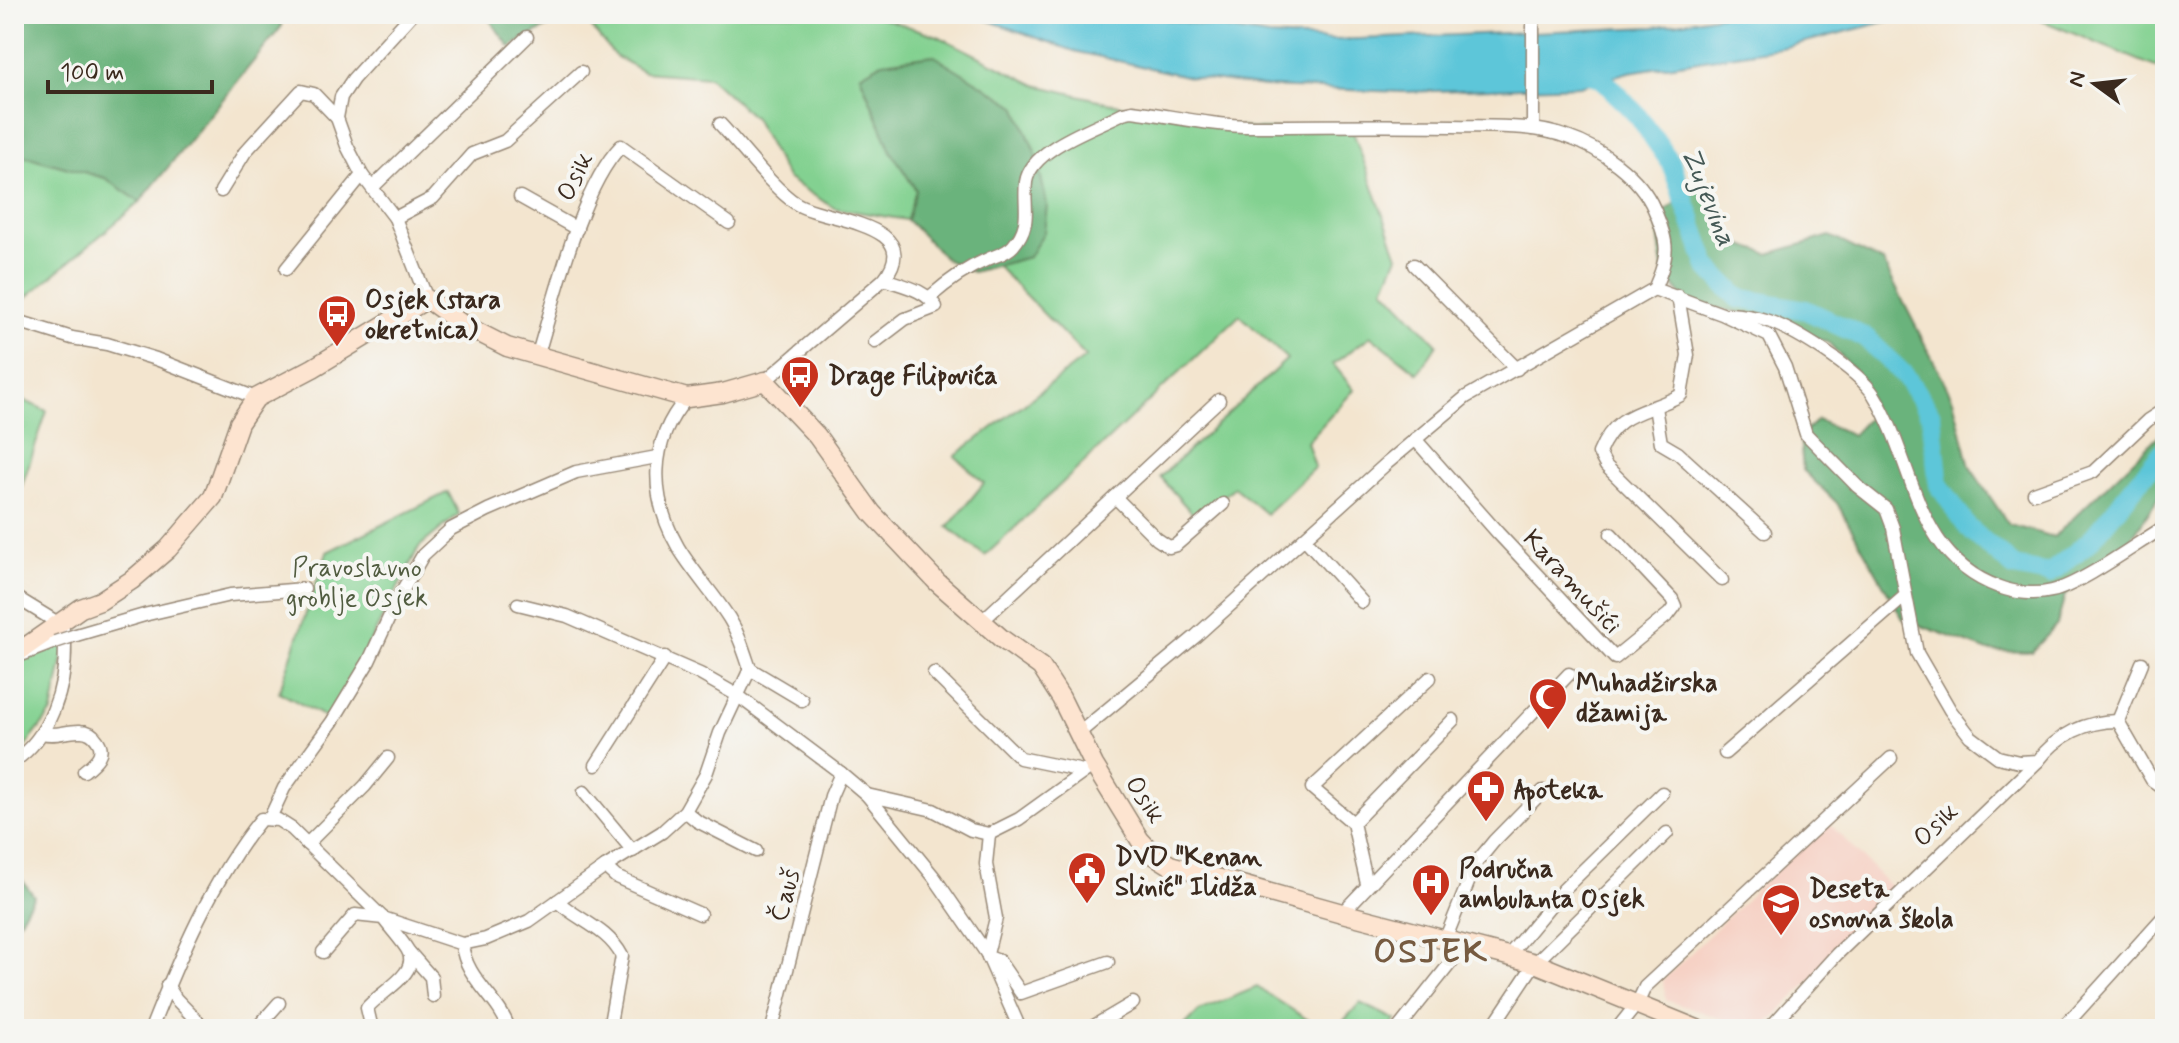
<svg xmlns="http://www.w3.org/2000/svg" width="2179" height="1043" font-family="Mynerve,sans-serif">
<rect width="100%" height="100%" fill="#f6f6f2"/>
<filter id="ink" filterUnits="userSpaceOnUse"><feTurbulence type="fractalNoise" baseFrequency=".0125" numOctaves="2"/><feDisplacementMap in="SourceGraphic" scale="16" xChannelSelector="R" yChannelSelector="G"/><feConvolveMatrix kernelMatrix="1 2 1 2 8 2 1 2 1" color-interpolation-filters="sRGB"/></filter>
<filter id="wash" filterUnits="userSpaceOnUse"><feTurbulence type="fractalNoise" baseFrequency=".006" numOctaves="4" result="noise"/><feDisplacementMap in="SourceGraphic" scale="32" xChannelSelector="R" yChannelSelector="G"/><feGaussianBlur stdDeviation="1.8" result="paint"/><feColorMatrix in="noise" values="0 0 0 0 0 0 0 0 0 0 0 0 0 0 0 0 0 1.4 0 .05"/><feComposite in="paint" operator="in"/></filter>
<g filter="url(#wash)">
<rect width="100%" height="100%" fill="#f3e5cf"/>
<polygon fill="#f6d1c5" points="1827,821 1897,893 1762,1029 1752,1029 1666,1000 1663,980"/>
<g fill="#83d191" stroke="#5f7e58" stroke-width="2">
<polygon points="580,14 870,14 938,36 1036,85 1132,108 1252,129 1352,129 1398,256 1384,288 1437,344 1418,373 1371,336 1333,364 1354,390 1307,442 1315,467 1266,514 1234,487 1198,520 1160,477 1287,359 1240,315 985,556 948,527 984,483 955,456 1086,357 996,265 1029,257 883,62 860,75 891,151 916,190 907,220 834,208 787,178 754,118 709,77 644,72 615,56"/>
<polygon points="2053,14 2165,14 2165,71 2038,19"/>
<polygon points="14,153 105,178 140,202 14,308"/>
<polygon points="14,396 47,411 14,509"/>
<polygon points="448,492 459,514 419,547 330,720 279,692 327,552"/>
<polygon points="66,643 52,712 14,761 14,659"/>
<polygon points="1257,987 1322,1029 1181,1029 1199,1011"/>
<polygon points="1360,1003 1396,1020 1390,1029 1336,1029"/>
</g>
<g fill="#6ab37b" stroke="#526e4c" stroke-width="2">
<polygon points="14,14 277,14 282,26 140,202 105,178 14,153"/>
<polygon points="485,14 572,14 510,47"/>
<polygon points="933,55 1016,106 1036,154 1047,205 1044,232 1029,257 973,272 947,260 907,220 916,190 891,151 860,75 883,62"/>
<polygon points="1708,183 1725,239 1769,254 1830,236 1883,262 1953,399 1970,467 2009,525 2054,537 2165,429 2165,488 2121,554 2065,595 2057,625 2032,652 1988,651 1903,619 1837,503 1803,470 1800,436 1817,420 1852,435 1873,413 1863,380 1829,343 1771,320 1686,301 1663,272 1656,216"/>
<polygon points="14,869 34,896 14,929"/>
</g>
<polygon fill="#5dc6d9" stroke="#4c787c" stroke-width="2" points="970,14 1134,14 1269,36 1334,40 1654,27 1729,14 1916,14 1785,47 1629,72 1580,86 1404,92 1265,87 1190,77 1074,51"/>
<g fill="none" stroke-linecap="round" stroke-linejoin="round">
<polyline stroke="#5dc6d9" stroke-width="20" points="1579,67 1603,80 1638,116 1671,163 1708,267 1738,298 1806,310 1866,338 1906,377 1931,415 1939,485 1968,528 2014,567 2049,574 2089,542 2165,449"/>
</g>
</g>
<g filter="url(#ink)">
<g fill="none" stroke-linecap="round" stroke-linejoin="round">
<defs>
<g id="minor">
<polyline points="412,14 353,79 341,97 337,118 347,146 362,175 395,218 427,299"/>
<polyline points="1533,14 1533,129"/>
<path d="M 720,124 C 740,145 774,190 797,204 C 824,221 927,223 884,279 L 765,381"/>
<polyline points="373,187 527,37"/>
<polyline points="221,191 245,152 301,91 314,94 337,118"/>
<polyline points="520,197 577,229"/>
<polyline points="395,218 433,198 472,154 505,141 581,72"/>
<polyline points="1414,265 1517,369"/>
<polyline points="286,269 362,175"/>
<path d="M 1654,289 L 1722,314 L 1769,336 L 1785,367 L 1806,434 L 1857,486 L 1886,509 L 1893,528 L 1917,653 L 1950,710 L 1970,736 L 1998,757 L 2019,762 L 2038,761 C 2057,735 2086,721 2118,721 L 2152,780 L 2165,789"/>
<path d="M 1678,296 L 1688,355 L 1681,395 C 1646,414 1617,409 1599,453 L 1606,466 L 1722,580"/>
<path d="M 930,297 C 947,282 965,269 986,260 C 996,255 1006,254 1013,246 C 1033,223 1023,207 1026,182 C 1031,148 1095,128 1123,113 L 1132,111 C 1172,116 1213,126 1253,126 C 1319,126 1386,125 1453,126 C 1490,127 1531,124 1567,137 C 1600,148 1640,176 1654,209 C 1669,243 1670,254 1654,289 L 1466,397 L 1386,464 L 1196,636 L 1079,733"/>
<path d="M 1729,314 C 1742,315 1753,316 1765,320 C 1794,329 1857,369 1874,395 C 1916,463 1913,556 1999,587 C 2015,593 2035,595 2052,591 C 2079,585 2132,547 2158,531"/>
<polyline points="14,320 72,338 107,344 156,359 256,398"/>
<path d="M 875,342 L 905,319 L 936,307 C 925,289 903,286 884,279"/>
<path d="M 537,357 C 555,299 580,188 621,146 L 729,223"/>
<polyline points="1655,407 1661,443 1678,453 1765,532"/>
<polyline points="1415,439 1498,533 1615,658 1669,614 1675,606 1672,599 1611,534"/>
<polyline points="2034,493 2093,472 2148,420 2165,409"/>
<polyline points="1115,497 1157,539 1169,547 1176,545 1223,504"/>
<polyline points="1305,539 1362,602"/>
<polyline points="14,596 58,623"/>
<polyline points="518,604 567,616 700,674 737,695 841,773 867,795 934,877 987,954 1020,1029"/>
<polyline points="982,621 1219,400"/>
<polyline points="76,635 148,614 230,595 304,589"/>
<polyline points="24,654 55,642"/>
<polyline points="750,669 802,700"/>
<polyline points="934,673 1020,758 1083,771"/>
<polyline points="2118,721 2142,663"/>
<path d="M 43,733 C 56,737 67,730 81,731 C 88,731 93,734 97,740 C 107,753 94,763 84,771"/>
<polyline points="1725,753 1905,596"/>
<path d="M 14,761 C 50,737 66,688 65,645 C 65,637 62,629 62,621"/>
<polyline points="596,765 665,657"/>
<polyline points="584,792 633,851"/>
<polyline points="867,795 933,810 971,830 989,834"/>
<polyline points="685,811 697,821 756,851"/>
<polyline points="270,818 284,788 332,722 369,661 398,598 423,555 451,529 488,510 576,472 657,457"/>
<polyline points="1353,823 1453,720"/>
<polyline points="307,844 365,786 388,758"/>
<polyline points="605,867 616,877 700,914"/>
<polyline points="1367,884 1353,823 1312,788 1430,678"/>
<path d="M 557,901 C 579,921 607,928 622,956 L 609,1029"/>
<polyline points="1342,913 1569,674"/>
<polyline points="1445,940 1476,863 1494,841 1543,791"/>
<path d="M 462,944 C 465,979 499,998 509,1029"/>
<path d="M 323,952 L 355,915 L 383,918 C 391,929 400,938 407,949 C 423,973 378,993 367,1008 L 372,1029"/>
<polyline points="409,952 431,977 433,996"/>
<polyline points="987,954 996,918 986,864 989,834 1019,819 1094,765"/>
<polyline points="1509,955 1563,890 1662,793"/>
<polyline points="988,957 999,961 1021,993 1108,962"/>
<polyline points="167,985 176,999 205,1029"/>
<path d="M 151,1029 C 179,958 212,879 261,819 L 278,820 L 292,829 L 383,918 L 462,944 L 486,939 L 529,921 L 605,867 L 662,832 L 685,811 L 706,774 L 720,733 L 750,669 C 744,651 739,634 729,618 C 713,593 693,572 678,547 C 650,498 648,442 687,398"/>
<polyline points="256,1029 279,1003"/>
<polyline points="772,1029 831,796 841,773"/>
<polyline points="1089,1029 1133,1003"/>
<polyline points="1398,1029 1464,946"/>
<polyline points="1491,1029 1535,963 1667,833"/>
<polyline points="1617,1029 1637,1004 1645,987 1891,758"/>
<polyline points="1769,1029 1837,954 2038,761"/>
<polyline points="2062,1029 2165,915"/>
</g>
<polyline id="secondary" points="14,655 81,608 100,601 132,580 168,549 213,497 239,423 256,398 313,368 427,299 462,324 507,347 687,398 723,393 765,381 817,436 872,513 937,582 1002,639 1041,667 1061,698 1094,765 1140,840 1154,855 1170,865 1342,913 1535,963 1697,1029"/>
</defs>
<use href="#minor" stroke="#978876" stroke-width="15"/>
<use href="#secondary" stroke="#978876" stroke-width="21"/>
<use href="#minor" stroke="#fff" stroke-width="12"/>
<use href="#secondary" stroke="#fde4d0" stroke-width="18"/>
<defs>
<polyline id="minor-bridge" points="55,642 76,635"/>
</defs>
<use href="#minor-bridge" stroke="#978876" stroke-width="15" stroke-linecap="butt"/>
<use href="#minor-bridge" stroke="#fff" stroke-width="12"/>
</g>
</g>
<defs>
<symbol id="bus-pin" viewBox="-11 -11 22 30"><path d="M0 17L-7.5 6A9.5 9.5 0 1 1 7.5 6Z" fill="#c8321e" stroke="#f6f6f2"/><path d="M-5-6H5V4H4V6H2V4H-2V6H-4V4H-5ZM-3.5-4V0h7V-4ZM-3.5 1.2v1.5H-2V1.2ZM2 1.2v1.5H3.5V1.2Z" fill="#fff"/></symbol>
<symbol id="mosque-pin" viewBox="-11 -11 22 30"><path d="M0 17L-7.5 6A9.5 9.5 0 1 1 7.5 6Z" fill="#c8321e" stroke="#f6f6f2"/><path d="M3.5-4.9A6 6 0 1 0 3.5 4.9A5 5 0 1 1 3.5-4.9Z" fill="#fff"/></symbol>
<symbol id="pharmacy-pin" viewBox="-11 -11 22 30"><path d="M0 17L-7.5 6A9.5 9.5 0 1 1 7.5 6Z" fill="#c8321e" stroke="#f6f6f2"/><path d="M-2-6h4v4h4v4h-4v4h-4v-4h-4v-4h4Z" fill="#fff"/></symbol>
<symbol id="civic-pin" viewBox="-11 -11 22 30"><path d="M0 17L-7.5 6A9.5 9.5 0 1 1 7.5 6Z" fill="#c8321e" stroke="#f6f6f2"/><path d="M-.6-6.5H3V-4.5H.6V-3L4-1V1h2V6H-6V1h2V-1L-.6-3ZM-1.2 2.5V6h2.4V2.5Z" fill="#fff"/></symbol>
<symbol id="hospital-pin" viewBox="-11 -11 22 30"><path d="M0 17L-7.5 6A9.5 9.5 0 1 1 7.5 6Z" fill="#c8321e" stroke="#f6f6f2"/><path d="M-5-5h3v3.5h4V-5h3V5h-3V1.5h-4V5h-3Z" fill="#fff"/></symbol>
<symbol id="school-pin" viewBox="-11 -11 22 30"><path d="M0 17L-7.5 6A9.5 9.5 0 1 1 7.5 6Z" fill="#c8321e" stroke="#f6f6f2"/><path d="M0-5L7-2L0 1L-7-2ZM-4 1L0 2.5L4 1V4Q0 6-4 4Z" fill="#fff"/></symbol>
</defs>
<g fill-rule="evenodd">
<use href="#bus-pin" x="315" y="292" width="44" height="60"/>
<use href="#bus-pin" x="778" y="353" width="44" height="60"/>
<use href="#mosque-pin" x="1526" y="675" width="44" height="60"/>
<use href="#pharmacy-pin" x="1464" y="767" width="44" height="60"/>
<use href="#civic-pin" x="1065" y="849" width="44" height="60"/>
<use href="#hospital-pin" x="1409" y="861" width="44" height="60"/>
<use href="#school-pin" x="1759" y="881" width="44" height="60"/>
</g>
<g text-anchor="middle" stroke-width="8" stroke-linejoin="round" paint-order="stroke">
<g font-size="26" fill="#3b2a1e" stroke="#f6f6f2">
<text transform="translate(574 176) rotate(-64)" y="9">Osik</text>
<text transform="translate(1573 581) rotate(47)" y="9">Karamušići</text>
<text transform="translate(1146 799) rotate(57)" y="9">Osik</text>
<text transform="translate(1935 824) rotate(-44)" y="9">Osik</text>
<text transform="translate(784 895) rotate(-76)" y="9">Čauš</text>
</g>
<g font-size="26" font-weight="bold" fill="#3b2a1e" stroke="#f6f6f2" text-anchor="start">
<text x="365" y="308">Osjek (stara<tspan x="365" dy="30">okretnica)</tspan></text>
<text x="828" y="384">Drage Filipovića</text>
<text x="1576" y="691">Muhadžirska<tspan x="1576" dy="30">džamija</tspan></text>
<text x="1514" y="798">Apoteka</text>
<text x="1115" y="865">DVD "Kenan<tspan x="1115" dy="30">Slinić" Ilidža</tspan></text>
<text x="1459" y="877">Područna<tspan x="1459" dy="30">ambulanta Osjek</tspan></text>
<text x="1809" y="897">Deseta<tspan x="1809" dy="30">osnovna škola</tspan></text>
</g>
<g font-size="26" fill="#515c40" stroke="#f6f6f2">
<text x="357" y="576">Pravoslavno<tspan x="357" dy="30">groblje Osjek</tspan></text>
</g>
<g font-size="28" font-style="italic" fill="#455956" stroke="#f6f6f2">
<text transform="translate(1710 196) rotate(68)" y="10">Zujevina</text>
</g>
<g font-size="34" font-weight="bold" letter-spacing="2" fill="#765b41" stroke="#f6f6f2">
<text x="1431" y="962">OSJEK</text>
</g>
</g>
<rect width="2179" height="1043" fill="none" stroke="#f6f6f2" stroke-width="48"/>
<g transform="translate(2095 84) rotate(285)" stroke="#f6f6f2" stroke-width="6" paint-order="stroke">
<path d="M0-6L14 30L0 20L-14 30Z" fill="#3b2a1e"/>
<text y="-12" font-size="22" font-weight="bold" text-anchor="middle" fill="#3b2a1e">N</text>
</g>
<path d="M48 80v12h164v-12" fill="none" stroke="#3b2a1e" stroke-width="4"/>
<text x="60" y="80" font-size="24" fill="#3b2a1e" stroke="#f6f6f2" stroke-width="6" paint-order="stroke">100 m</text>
</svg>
